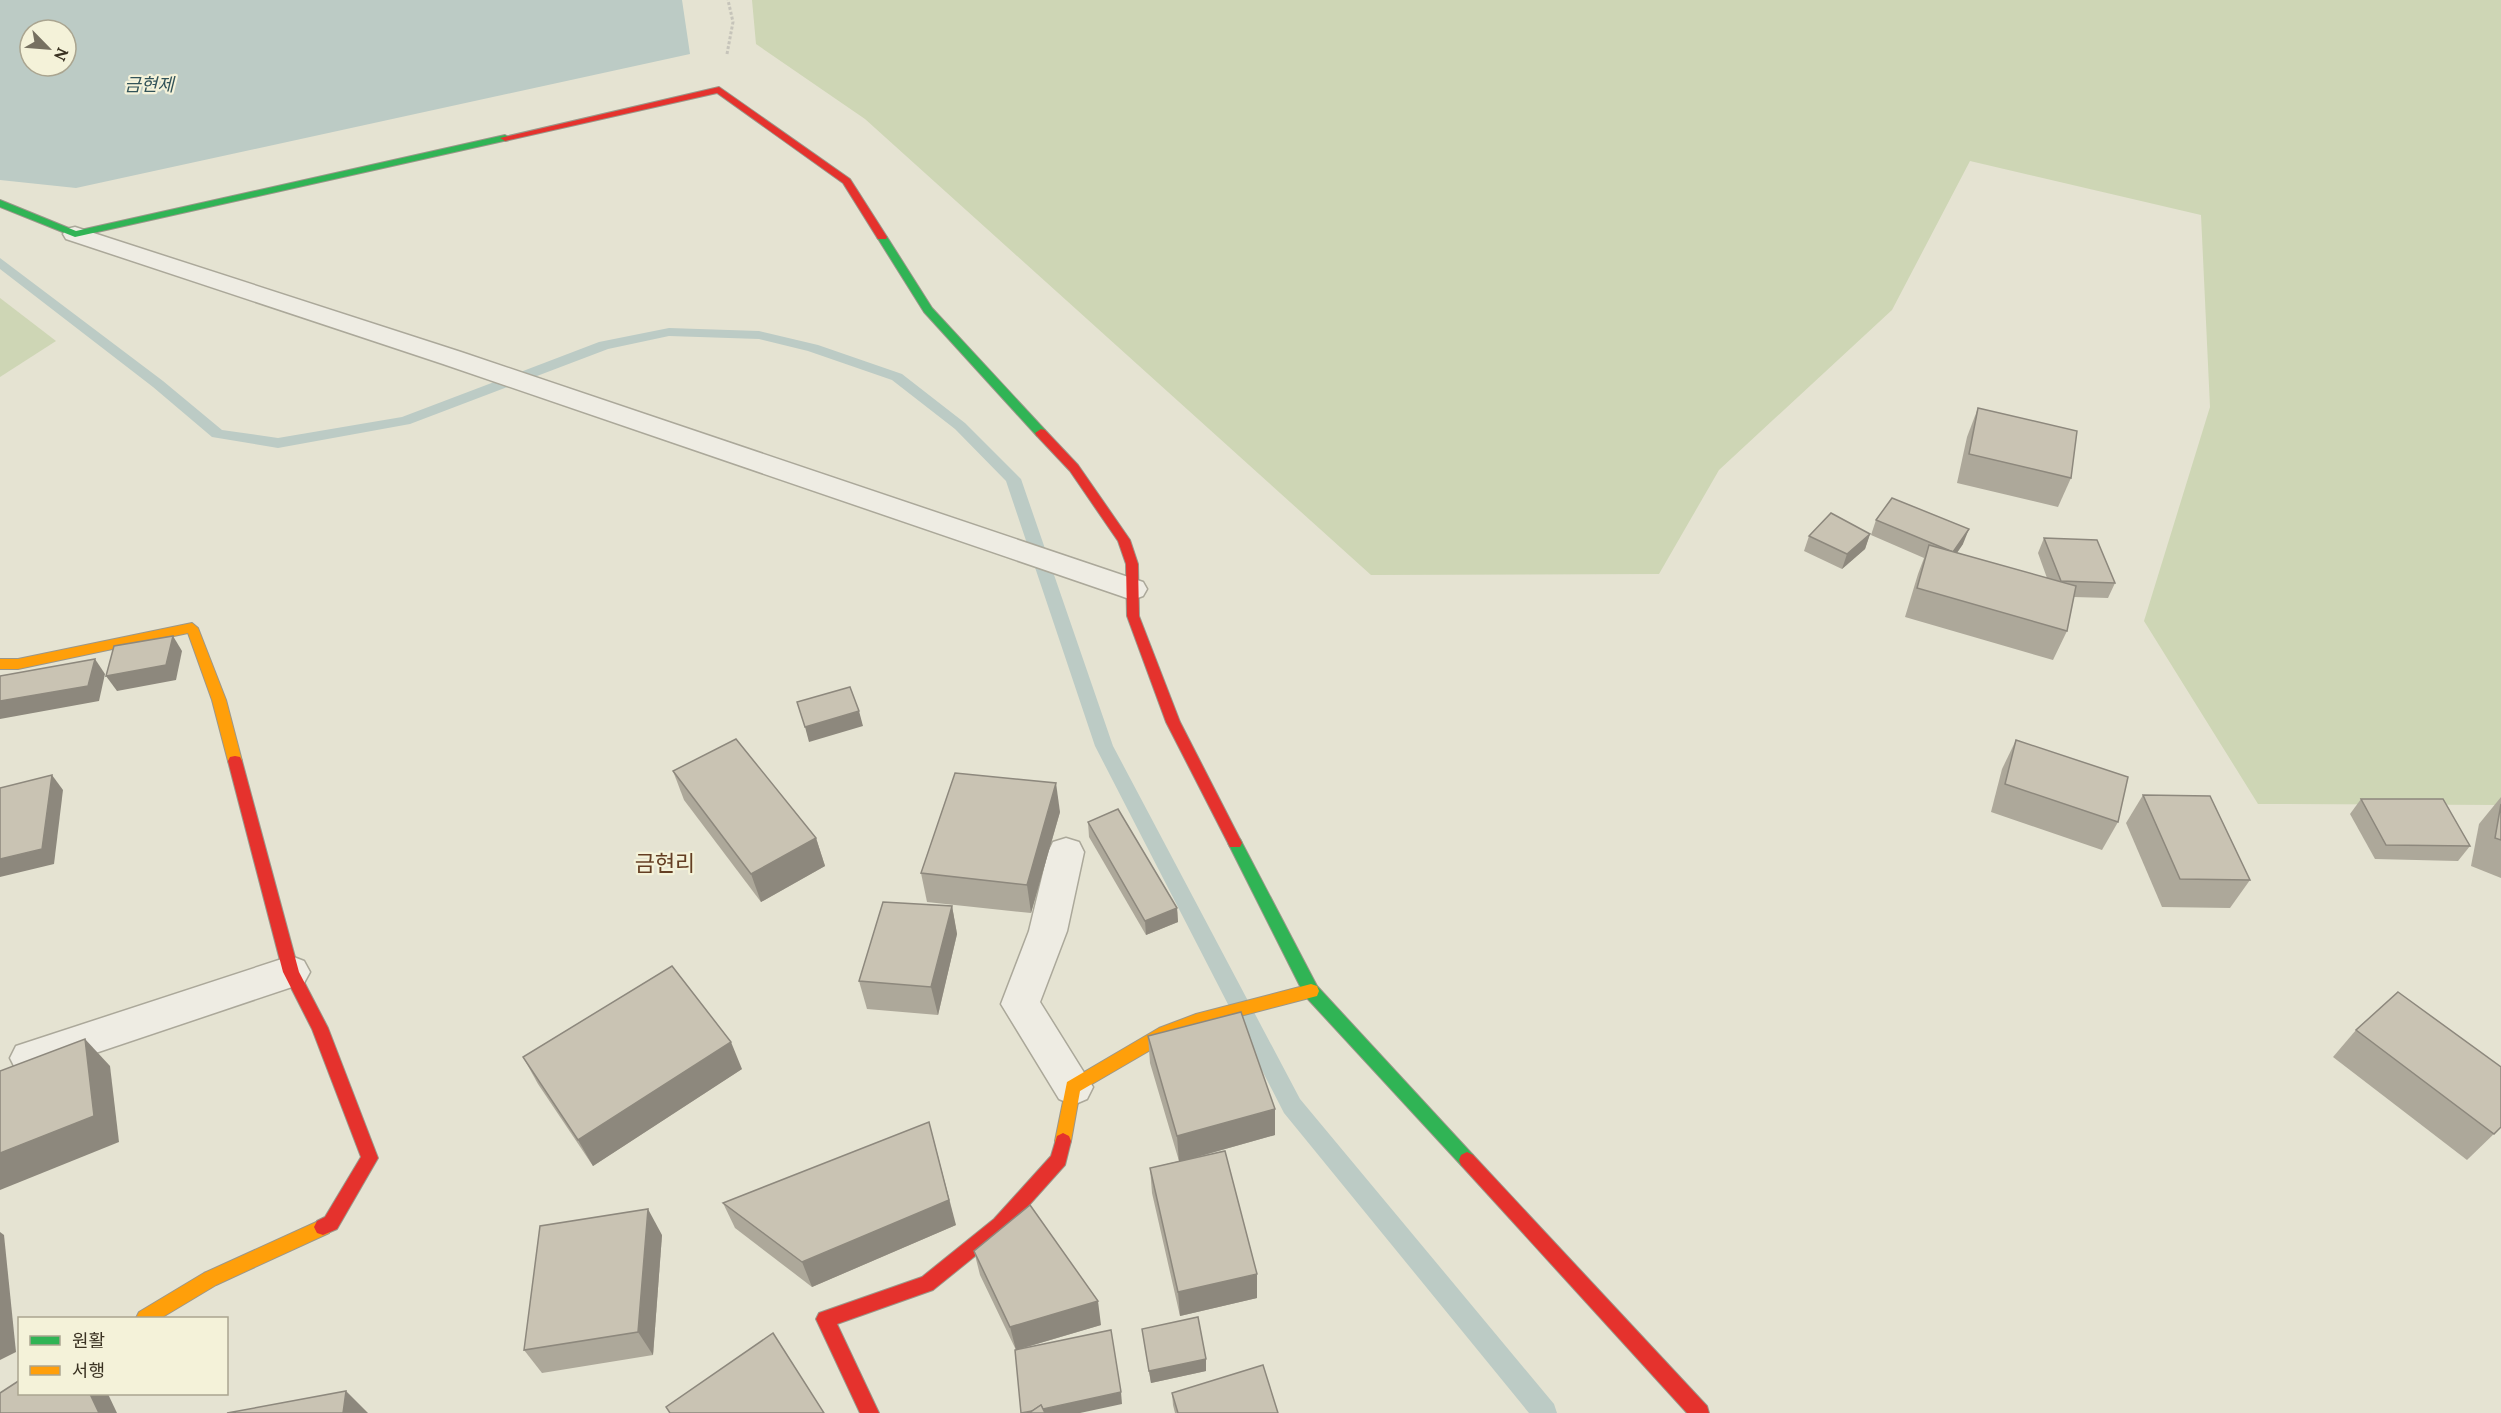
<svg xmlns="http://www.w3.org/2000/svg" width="2501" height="1413" font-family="Lora,'Noto Sans KR',serif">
<rect width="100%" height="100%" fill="#e5e3d2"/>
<g fill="#ced6b5">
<polygon points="752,0 2501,0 2501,805 2258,804 2144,621 2210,407 2201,215 1970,161 1892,310 1719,470 1659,574 1371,575 865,119 756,44"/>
<polygon points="0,298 56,341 0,377"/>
</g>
<path fill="#bccbc5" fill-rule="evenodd" d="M 0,0 L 682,0 L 690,54 L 76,188 L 0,180 ZM 30,30 L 66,30 L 66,66 L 30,66 Z"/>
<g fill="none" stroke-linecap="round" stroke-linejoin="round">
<polygon fill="#bccbc5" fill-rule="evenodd" points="0,258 163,381 222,430 278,438 402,417 599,342 669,328 759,331 818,345 902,374 965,423 1021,479 1113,746 1300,1099 1554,1404 1557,1413 1529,1413 1284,1113 1095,746 1006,481 955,429 892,380 808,351 759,339 669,336 608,349 410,424 278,448 212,437 153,387 0,269"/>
<defs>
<g id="street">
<polygon points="75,227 461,352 1143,582 1147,589 1143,596 1132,600 1121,596 443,364 66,239 63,234 66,229"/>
<polygon points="1066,838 1079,842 1084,852 1067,931 1040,1002 1093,1087 1087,1099 1073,1105 1059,1099 1001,1004 1029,931 1048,852 1053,842"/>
<polygon points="291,956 304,961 310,972 304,983 30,1075 16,1070 10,1058 16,1046"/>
</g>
<g id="fast">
<polygon points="505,135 510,138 508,140 75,237 0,207 0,200 76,231"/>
<polygon points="882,234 887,237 932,308 1045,430 1045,436 1037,436 924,312 877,237"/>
<polygon points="1235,837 1240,839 1317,986 1473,1155 1475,1160 1473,1165 1467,1168 1461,1165 1305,996 1228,843 1230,839"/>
</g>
<g id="slow">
<polygon points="192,623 198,628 226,700 242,761 240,765 230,765 228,761 212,700 188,633 18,669 0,669 0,659 18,659"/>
<polygon points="1311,984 1317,986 1319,991 1317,996 1198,1027 1171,1038 1080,1091 1071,1141 1069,1146 1063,1149 1057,1146 1055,1141 1067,1082 1159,1028 1196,1014"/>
<polygon points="323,1219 329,1221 332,1227 329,1233 216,1285 161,1318 136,1318 139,1312 204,1273"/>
</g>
<g id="jam">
<polygon points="719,87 850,179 887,237 886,239 878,239 843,183 717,93 505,141 500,138"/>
<polygon points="1041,429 1045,430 1078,465 1130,540 1138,564 1139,616 1180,722 1242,843 1240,847 1230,847 1166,722 1127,616 1126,564 1118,541 1070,471 1037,436 1035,433"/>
<polygon points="235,756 240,757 242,761 299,972 328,1028 378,1158 337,1229 323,1235 317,1233 314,1227 317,1221 325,1217 361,1157 312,1029 283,972 228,761 230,757"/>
<polygon points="1063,1133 1069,1136 1071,1141 1065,1165 1006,1231 933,1290 837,1324 879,1413 860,1413 816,1319 819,1313 922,1277 994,1219 1051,1156 1057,1136"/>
<polygon points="1467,1152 1473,1155 1707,1406 1709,1413 1687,1413 1461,1165 1459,1160 1461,1155"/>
</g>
</defs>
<use href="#street" stroke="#aba89a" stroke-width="3"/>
<use href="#fast" stroke="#9b978a" stroke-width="2"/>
<use href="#slow" stroke="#9b978a" stroke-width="2"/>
<use href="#jam" stroke="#9b978a" stroke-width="2"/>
<polyline stroke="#c6c4ba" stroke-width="3" stroke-dasharray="3 2" stroke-linecap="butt" points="727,54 733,22 728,0"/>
<use href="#street" fill="#eeece3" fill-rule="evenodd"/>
<use href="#fast" fill="#30b455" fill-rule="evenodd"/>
<use href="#slow" fill="#ff9f0a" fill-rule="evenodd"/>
<use href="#jam" fill="#e5322d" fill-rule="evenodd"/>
</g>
<g fill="#ada89a">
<polygon points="1978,408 2071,478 2058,507 1957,483 1967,437"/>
<polygon points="1876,520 1963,544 1957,553 2047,578 2038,553 2044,538 2115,583 2108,598 2074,597 2067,631 2053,660 1905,617 1918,574 1924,558 1871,535"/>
<polygon points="1870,534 1865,549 1842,569 1804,551 1809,536"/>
<polygon points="2016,740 2118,822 2102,850 1991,812 2002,769"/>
<polygon points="673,771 816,838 825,866 761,902 684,800"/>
<polygon points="2143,795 2250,880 2230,908 2162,907 2126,823"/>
<polygon points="2501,797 2501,878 2471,866 2479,824"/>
<polygon points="2361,799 2470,846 2458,861 2375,859 2350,814"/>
<polygon points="1060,812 1031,913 927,902 921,873"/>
<polygon points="1088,822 1177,908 1178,922 1146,935 1089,837"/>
<polygon points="952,906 957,934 938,1015 867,1009 859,981"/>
<polygon points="2356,1030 2501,1127 2467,1160 2333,1057"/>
<polygon points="1148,1036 1275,1135 1190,1159 1257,1298 1180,1316 1152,1193 1150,1168 1179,1161 1150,1063"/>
<polygon points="523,1057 742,1069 593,1166 538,1084"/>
<polygon points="723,1203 956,1225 812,1287 735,1228"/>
<polygon points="662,1235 653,1355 542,1373 524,1350"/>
<polygon points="974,1251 1101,1325 1020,1349 1122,1404 1016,1350 980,1275"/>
<polygon points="1142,1329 1206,1359 1206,1371 1151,1383"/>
<polygon points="1172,1393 1278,1413 1175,1413 1173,1405"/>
</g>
<g fill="#8d887d">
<polygon points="1969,529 1963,544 1947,567 1953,552"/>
<polygon points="1870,534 1865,549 1842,569 1847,554"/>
<polygon points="173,636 182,651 176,680 117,691 106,676"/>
<polygon points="95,659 105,674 99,701 0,719 0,701"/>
<polygon points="859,711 863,726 809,742 805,727"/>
<polygon points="52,775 63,790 54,864 0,877 0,859"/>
<polygon points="1056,783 1060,812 1031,913 1027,885"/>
<polygon points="816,838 825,866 761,902 751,874"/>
<polygon points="952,906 957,934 938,1015 931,987"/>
<polygon points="1177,908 1178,922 1146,935 1145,921"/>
<polygon points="85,1039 110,1066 119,1142 0,1190 0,1153"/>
<polygon points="731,1042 742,1069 593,1166 578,1140"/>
<polygon points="1275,1109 1275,1135 1179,1162 1177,1136"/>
<polygon points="929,1122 956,1225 812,1287 802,1262"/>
<polygon points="648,1209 662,1235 653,1355 638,1332"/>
<polygon points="0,1232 4,1235 16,1352 0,1360"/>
<polygon points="1257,1274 1257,1298 1180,1316 1178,1292"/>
<polygon points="1098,1301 1101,1325 1016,1350 1010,1327"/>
<polygon points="1206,1359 1206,1371 1151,1383 1149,1371"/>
<polygon points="346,1391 368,1413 343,1413"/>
<polygon points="1121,1392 1122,1404 1080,1413 1022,1413"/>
<polygon points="90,1394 108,1394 117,1413 99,1413"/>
</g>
<g fill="#c9c3b3" stroke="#8d887d" stroke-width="1.5">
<polygon points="1978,408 2077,431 2071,478 1969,454"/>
<polygon points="1892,498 1969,529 1953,552 1876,520"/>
<polygon points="1831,513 1870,534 1847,554 1809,536"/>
<polygon points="2044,538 2097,540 2115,583 2061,581"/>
<polygon points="1929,545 2076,586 2067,631 1917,588"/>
<polygon points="173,636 166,665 106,676 114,646"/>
<polygon points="95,659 88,686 0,701 0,676"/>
<polygon points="850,687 859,711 805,727 797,702"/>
<polygon points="736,739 816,838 751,874 673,771"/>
<polygon points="2016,740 2128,777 2118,822 2005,784"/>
<polygon points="955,773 1056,783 1027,885 921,873"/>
<polygon points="52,775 42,849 0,859 0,788"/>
<polygon points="2143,795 2210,796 2250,880 2180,879"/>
<polygon points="2361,799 2443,799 2470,846 2386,845"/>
<polygon points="2501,804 2501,840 2495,838"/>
<polygon points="1118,809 1177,908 1145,921 1088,822"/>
<polygon points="883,902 952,906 931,987 859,981"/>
<polygon points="672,966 731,1042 578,1140 523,1057"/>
<polygon points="2398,992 2501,1067 2501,1127 2494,1134 2356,1030"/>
<polygon points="1241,1012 1275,1109 1177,1136 1148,1036"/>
<polygon points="85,1039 94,1116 0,1153 0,1071"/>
<polygon points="929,1122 949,1200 802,1262 723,1203"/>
<polygon points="1225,1151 1257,1274 1178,1292 1150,1168"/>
<polygon points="1030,1205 1098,1301 1010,1327 974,1251"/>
<polygon points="648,1209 638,1332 524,1350 540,1226"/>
<polygon points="1198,1317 1206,1359 1149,1371 1142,1329"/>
<polygon points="1111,1330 1121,1392 1043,1409 1041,1405 1032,1411 1021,1413 1015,1350"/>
<polygon points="773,1333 824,1413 670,1413 666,1407"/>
<polygon points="1263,1365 1278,1413 1178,1413 1172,1393"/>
<polygon points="20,1380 20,1394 90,1394 99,1413 0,1413 0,1393"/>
<polygon points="346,1391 343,1413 227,1413"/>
<polygon points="1041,1405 1045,1413 1029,1413"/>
</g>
<g text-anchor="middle" stroke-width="4.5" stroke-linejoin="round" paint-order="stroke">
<g font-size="18" font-style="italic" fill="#325359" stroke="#f4f2d9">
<text x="149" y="91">금현제</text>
</g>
<g font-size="22" fill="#643e23" stroke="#f4f2d9">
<text x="665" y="871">금현리</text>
</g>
</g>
<rect x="18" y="1317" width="210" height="78" fill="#f4f2d9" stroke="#aaa590" stroke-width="1.5"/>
<rect x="30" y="1336" width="30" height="9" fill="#30b455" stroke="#aaa590" stroke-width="1.5"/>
<text x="72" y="1347" font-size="18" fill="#3a3222">원활</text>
<rect x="30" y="1366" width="30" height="9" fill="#ff9f0a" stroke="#aaa590" stroke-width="1.5"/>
<text x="72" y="1377" font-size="18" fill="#3a3222">서행</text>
<g transform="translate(48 48) rotate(115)"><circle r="28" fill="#f4f2d9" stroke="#aaa590" stroke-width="1.5"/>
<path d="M0-4.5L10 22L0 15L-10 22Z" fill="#767060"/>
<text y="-9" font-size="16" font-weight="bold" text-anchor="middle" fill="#3a3222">N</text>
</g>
</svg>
